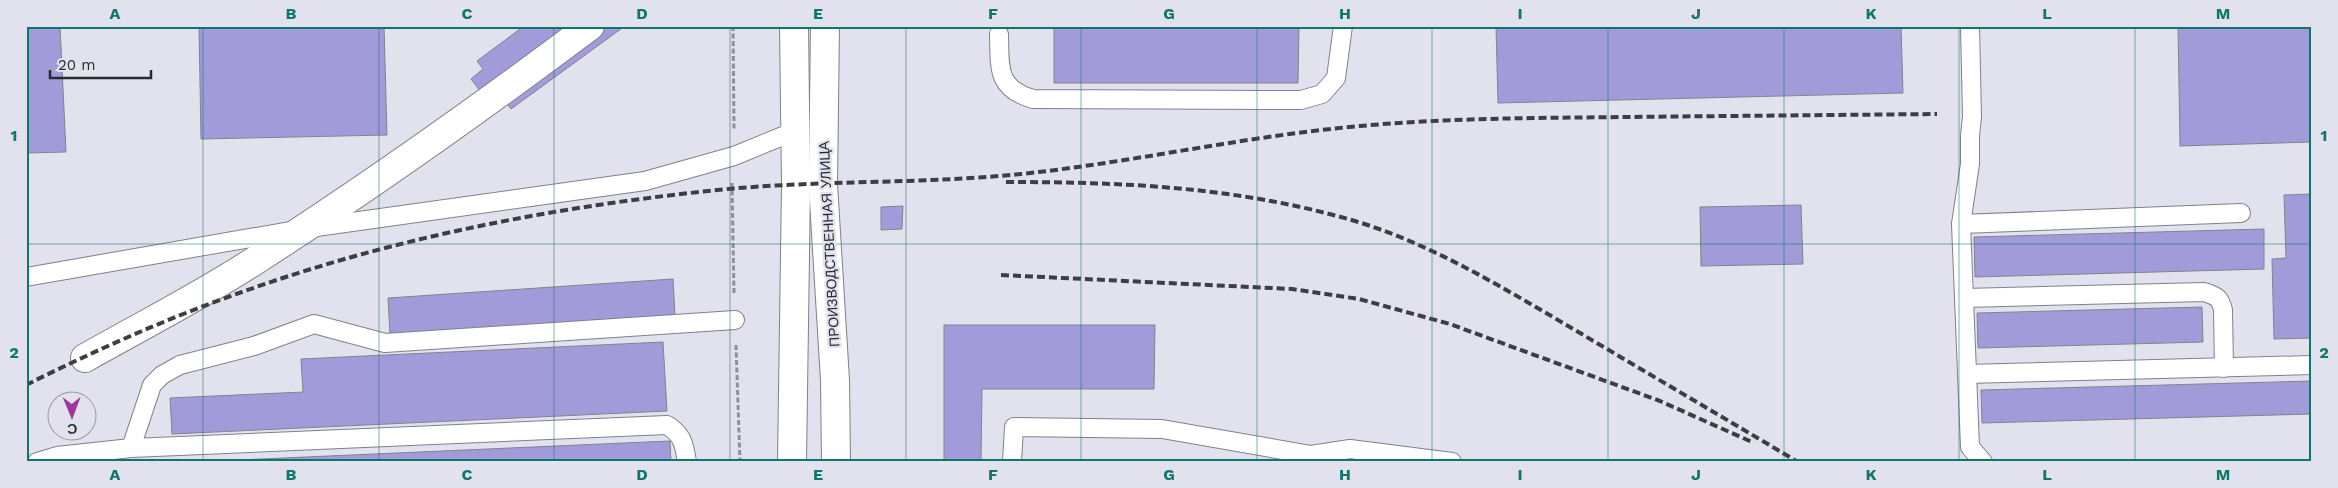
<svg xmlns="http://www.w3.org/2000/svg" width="2338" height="488" font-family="'Work Sans',sans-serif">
<rect width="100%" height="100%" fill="#e2e2ee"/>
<g fill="#a19bda" stroke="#83828d">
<polygon points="26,26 60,26 66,152 26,153"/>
<polygon points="199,26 384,26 387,135 201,139"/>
<polygon points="524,26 625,26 511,109 492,82 480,91 471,79 483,69 477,61"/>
<polygon points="1054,26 1299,26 1298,83 1054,83"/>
<polygon points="1496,26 1901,26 1903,93 1498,103"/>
<polygon points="2178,26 2312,26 2312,142 2180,146"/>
<polygon points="2312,194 2312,338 2274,339 2272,259 2286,258 2284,195"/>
<polygon points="1801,205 1803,264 1701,266 1700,207"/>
<polygon points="903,206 902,229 881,230 881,207"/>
<polygon points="2264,229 2264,269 1975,277 1974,237"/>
<polygon points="673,279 675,315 390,334 388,298"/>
<polygon points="2202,307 2203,342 1978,348 1977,313"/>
<polygon points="944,325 1155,325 1154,389 982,389 981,460 992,462 944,462"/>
<polygon points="663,342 667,411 172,434 170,398 303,392 301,359"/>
<polygon points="2312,381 2312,414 1982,423 1981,390"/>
<polygon points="670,441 671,462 192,462"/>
</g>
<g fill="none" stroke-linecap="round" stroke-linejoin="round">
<defs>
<g id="service">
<polyline points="1970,26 1972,117 1970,136 1970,164 1961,224 1970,447 1983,462"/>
<path d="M 999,34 C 1000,68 996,88 1033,99 L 1301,100 L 1322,94 L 1336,78 L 1343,26"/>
<polyline points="1961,224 2241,213"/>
<polyline points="26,277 302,229 645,181 734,156 795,131"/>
<path d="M 1964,298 L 2204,292 C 2216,296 2220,297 2223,310 L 2224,368"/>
<polyline points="1967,374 2312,365"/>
<polyline points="131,448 152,385 162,375 180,365 254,346 314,324 385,343 735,320"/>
<path d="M 37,462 L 57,456 L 131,448 L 667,425 C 683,435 684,444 687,462"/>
<polyline points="1012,462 1014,427 1162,429 1311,455 1350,449 1452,462"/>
</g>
<path id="minor" d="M 85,358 C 143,325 203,295 259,258 C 372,185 482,107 590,26"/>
<g id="trunk">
<polyline points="825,26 823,184 835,380 836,462"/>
<polyline points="792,462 796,185 794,26"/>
</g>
</defs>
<use href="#service" stroke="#81808b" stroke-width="20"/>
<use href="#minor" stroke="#81808b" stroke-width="30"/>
<use href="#trunk" stroke="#81808b" stroke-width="30"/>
<g stroke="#8f8f97" stroke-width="3" stroke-dasharray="5 2.5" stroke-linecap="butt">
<polyline points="733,26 734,129"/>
<polyline points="732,183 734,294"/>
<polyline points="736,345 740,462"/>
</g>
<use href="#service" stroke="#fff" stroke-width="18"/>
<use href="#minor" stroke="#fff" stroke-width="28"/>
<use href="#trunk" stroke="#fff" stroke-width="28"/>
<g stroke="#3e3e42" stroke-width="4" stroke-dasharray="8 4" stroke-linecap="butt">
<path d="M 1006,182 C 1126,182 1239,187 1355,221 C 1434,245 1505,289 1575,330 C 1649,374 1724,418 1798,462"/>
<polyline points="1001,275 1292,289 1359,299 1450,324 1660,401 1752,442"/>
<path d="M 26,385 C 96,350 168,318 242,292 C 398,236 564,205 728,189 C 826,180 924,184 1021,174 C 1135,162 1246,136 1360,126 C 1448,118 1536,118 1624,117 C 1728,116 1832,115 1937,114"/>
</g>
</g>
<path fill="none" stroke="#0f766e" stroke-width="1" stroke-opacity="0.55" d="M 203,26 L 203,462M 379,26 L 379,462M 554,26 L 554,462M 730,26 L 730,462M 906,26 L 906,462M 1081,26 L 1081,462M 1257,26 L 1257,462M 1432,26 L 1432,462M 1608,26 L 1608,462M 1784,26 L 1784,462M 1959,26 L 1959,462M 2135,26 L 2135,462M 26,244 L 2312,244"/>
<g text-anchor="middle" stroke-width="4.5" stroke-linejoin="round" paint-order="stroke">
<g font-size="14" fill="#2a2a2e" stroke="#e2e2ee">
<text transform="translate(829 244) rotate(-93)" y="5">ПРОИЗВОДСТВЕННАЯ УЛИЦА</text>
</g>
</g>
<rect width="2338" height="488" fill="none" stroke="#e2e2ee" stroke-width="55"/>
<g transform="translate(72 416) rotate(179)"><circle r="24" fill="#e2e2ee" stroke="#9898a1"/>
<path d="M0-4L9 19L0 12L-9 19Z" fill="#9f3699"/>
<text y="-8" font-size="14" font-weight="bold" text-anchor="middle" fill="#2a2a2e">С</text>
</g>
<path d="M50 70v8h101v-8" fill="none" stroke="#2a2a2e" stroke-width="2.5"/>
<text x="58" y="70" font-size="15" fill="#2a2a2e" stroke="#e2e2ee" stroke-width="4" paint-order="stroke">20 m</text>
<rect x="28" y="28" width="2282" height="432" fill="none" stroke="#0f766e" stroke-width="2"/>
<g font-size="16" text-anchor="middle" font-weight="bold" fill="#0f766e">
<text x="115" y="19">A</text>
<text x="291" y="19">B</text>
<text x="467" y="19">C</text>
<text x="642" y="19">D</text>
<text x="818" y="19">E</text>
<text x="993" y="19">F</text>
<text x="1169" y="19">G</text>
<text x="1345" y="19">H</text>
<text x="1520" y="19">I</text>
<text x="1696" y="19">J</text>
<text x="1871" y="19">K</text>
<text x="2047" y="19">L</text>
<text x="2223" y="19">M</text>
<text x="14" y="141">1</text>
<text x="2324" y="141">1</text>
<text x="14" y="358">2</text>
<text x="2324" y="358">2</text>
<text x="115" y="480">A</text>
<text x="291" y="480">B</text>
<text x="467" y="480">C</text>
<text x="642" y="480">D</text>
<text x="818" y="480">E</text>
<text x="993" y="480">F</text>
<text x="1169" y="480">G</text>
<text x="1345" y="480">H</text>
<text x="1520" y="480">I</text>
<text x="1696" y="480">J</text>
<text x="1871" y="480">K</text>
<text x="2047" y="480">L</text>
<text x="2223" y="480">M</text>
</g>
</svg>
